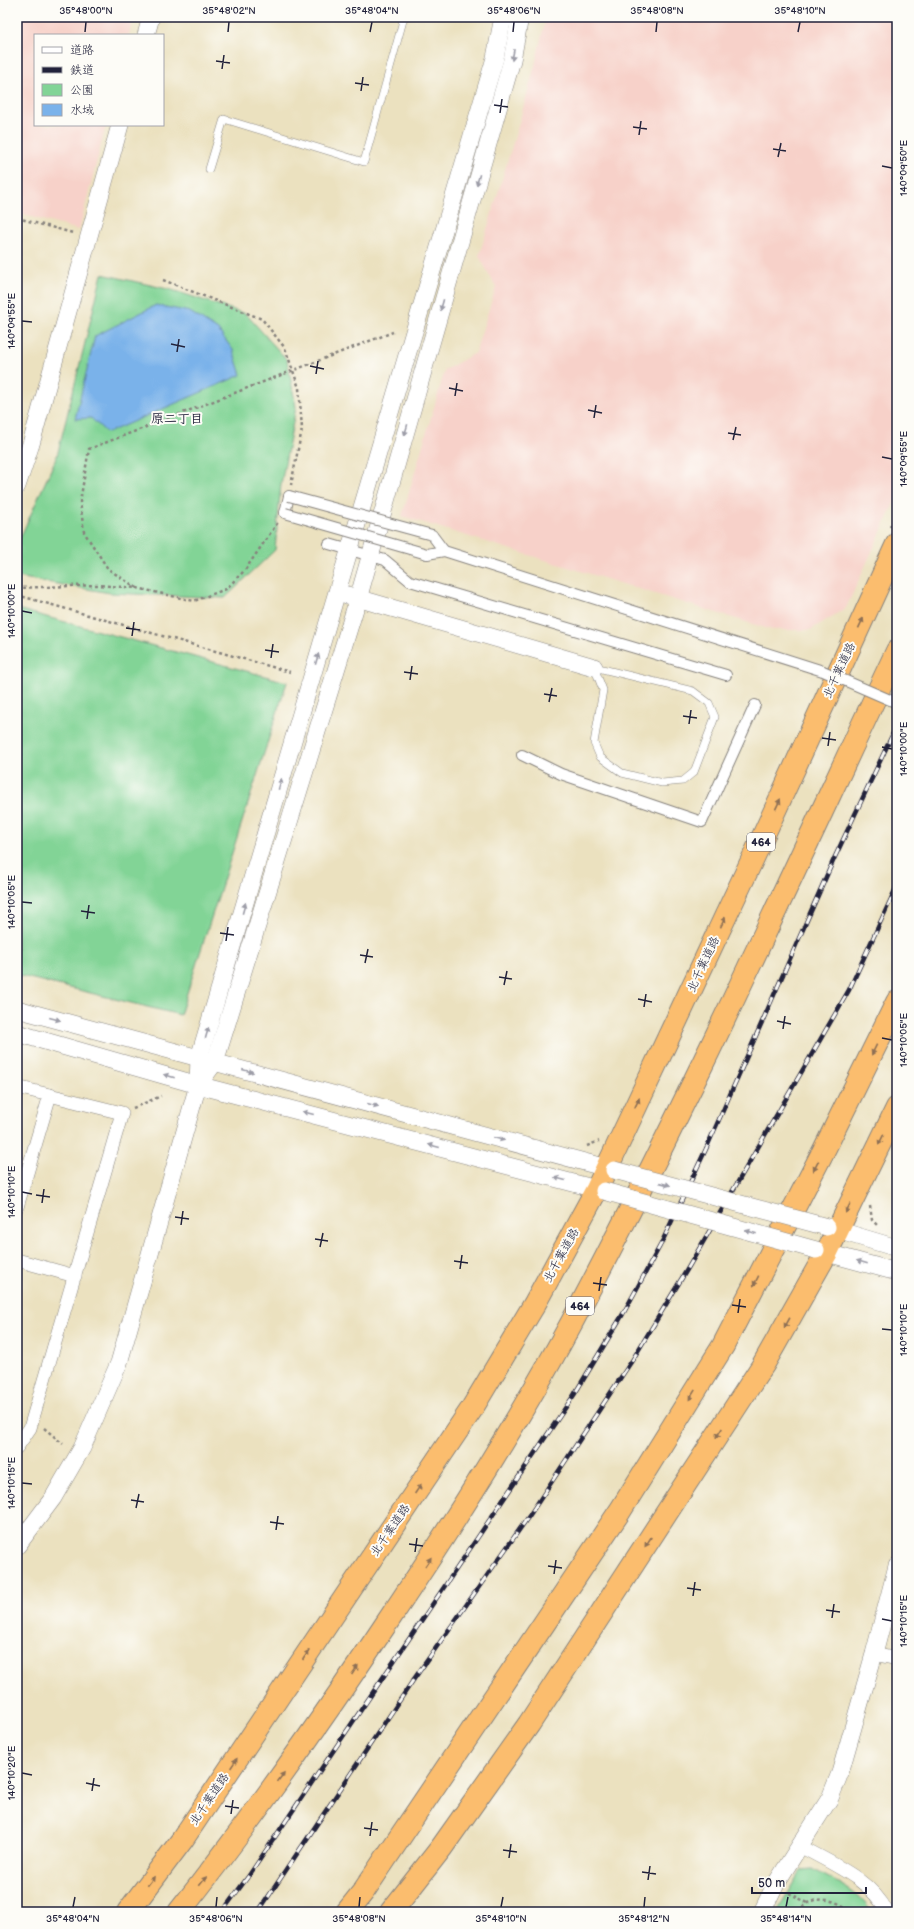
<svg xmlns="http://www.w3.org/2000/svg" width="914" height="1929" font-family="'Balsamiq Sans','Klee One',sans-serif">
<rect width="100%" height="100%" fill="#fdfcf7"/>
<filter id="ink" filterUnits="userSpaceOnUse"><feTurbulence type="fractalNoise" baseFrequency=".025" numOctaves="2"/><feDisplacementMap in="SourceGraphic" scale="8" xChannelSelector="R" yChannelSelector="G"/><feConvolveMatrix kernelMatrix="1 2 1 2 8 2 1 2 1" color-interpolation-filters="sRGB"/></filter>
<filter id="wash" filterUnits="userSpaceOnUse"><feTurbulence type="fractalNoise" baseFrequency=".012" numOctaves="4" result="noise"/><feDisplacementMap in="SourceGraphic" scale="16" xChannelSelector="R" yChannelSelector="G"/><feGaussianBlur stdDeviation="0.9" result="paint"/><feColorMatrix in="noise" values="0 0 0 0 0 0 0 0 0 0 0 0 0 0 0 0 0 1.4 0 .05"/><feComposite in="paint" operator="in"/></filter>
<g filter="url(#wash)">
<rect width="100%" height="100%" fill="#ebe1bf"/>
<g fill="#f7d1c9">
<polygon points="17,17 133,17 129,35 35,35 35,125 106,125 79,230 17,213"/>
<polygon points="546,17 897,17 897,497 846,608 810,630 772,630 402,516 445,370 475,353 496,287 479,256 519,123 535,65"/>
</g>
<g fill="#82d496" stroke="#527b68">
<polygon points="102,274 172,290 246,314 287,360 296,407 281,484 275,550 225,598 110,593 17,577 17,545 57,456"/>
<polygon points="17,609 287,682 180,1015 17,975"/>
<path d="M 813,1869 C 831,1880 861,1892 871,1912 L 777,1912 L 802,1870 Z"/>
</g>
<polygon fill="#7ab2ea" stroke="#4e6a92" points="156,305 190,312 218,330 233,350 241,375 107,433 91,418 75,419 95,336"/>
</g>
<g filter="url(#ink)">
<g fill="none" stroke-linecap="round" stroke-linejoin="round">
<defs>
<g id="service">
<polyline points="209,169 224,119 364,162 404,17"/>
<polygon points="594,667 693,691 709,703 715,717 694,772 683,781 662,783 622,773 600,757 594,743 603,690"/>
</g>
<g id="pedestrian">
<polyline points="285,513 289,496"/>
<polyline points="432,535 444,551"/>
<polyline points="329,544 385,560 410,581 726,675"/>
<polyline points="427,554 444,551 823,671"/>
<polyline points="522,755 561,774 702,822 755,705"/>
</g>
<g id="minor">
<polyline points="17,1087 122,1113 30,1428 17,1447"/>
<polyline points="17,1207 50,1095"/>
<polyline points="17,1260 75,1276"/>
<polyline points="874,1654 897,1659"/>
<path d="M 800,1846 C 830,1863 871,1879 887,1912"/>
</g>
<g id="tertiary">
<polyline points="146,35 151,17"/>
<polyline points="17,486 31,444 120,125"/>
<polyline points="347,595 594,667"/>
<polyline points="17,1009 614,1170"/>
<polyline points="17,1033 198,1085 604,1191"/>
<polyline points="198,1085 215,1062 358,599 512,60 520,17"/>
<polyline points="827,1227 897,1248"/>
<polyline points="816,1250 897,1272"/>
<polyline points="17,1546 53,1498 82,1448 119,1363 198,1085 199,1058 495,58 503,17"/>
<polyline points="762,1912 775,1885 830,1798 840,1773 874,1654 897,1566"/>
</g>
<g id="trunk">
<polyline points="128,1912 182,1840 471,1410 534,1305 597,1189 754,856 897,544"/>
<path d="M 179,1912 C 252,1820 319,1724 384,1627 C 450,1529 516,1426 572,1322 C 689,1103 791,876 897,651"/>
<polyline points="347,1912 363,1892 620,1511 723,1346 824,1150 897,1002"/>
<polyline points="391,1912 442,1847 529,1724 763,1365 827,1252 897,1108"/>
</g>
</defs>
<use href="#service" stroke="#86827d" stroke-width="8"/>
<use href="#pedestrian" stroke="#86827d" stroke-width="12"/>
<use href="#minor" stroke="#86827d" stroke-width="14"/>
<use href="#tertiary" stroke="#86827d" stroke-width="18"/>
<use href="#trunk" stroke="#86827d" stroke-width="24"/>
<g stroke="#86827d" stroke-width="2.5" stroke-dasharray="3 3" stroke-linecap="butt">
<polyline points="17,218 73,233"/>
<polyline points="890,527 897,513"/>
<polyline points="17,588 97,585 137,588 194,601 226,589 245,570 278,522"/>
<polyline points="137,588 108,569 84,532 80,502 89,449 393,332"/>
<polyline points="17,595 290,672"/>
<polyline points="133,1108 161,1096"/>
<polyline points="587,1146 599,1141"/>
<polyline points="870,1206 872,1220 877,1225"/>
<polyline points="44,1428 63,1444"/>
<polyline points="789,1893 808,1903"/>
<path d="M 799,1912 C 813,1892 836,1899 852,1912"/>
</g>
<use href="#service" stroke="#fff" stroke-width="7"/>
<use href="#pedestrian" stroke="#fff" stroke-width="10"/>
<use href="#minor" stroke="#fff" stroke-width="13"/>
<use href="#tertiary" stroke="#fff" stroke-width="17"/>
<use href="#trunk" stroke="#fbbd6e" stroke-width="22"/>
<defs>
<g id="rail">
<polyline points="222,1912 250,1874 574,1395 623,1314 661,1244 706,1149 834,859 897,725"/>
<polyline points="258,1912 414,1679 529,1516 633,1359 688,1268 849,990 897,886"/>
</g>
</defs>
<use href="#rail" stroke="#22223b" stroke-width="4.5"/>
<use href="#rail" stroke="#fdfcf7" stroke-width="3" stroke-dasharray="9" stroke-linecap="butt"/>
<defs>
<g id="pedestrian-bridge">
<polyline points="289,496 432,535"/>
<polyline points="285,513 427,554"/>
<polyline points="823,671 897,703"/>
</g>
<g id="tertiary-bridge">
<polyline points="614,1170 827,1227"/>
<polyline points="604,1191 816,1250"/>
</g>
</defs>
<use href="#pedestrian-bridge" stroke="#86827d" stroke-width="12" stroke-linecap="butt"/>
<use href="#tertiary-bridge" stroke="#86827d" stroke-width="18" stroke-linecap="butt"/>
<polyline stroke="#86827d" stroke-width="2.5" stroke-dasharray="3 3" stroke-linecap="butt" points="163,280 262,319 285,348 299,388 302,429 291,485"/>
<use href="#pedestrian-bridge" stroke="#fff" stroke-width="10"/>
<use href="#tertiary-bridge" stroke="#fff" stroke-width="17"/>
</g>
<defs><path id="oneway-solid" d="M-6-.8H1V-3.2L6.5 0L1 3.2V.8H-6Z"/></defs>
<g fill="#9c9ca7">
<use href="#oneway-solid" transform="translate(513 55) rotate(101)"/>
<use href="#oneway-solid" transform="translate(478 180) rotate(106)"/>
<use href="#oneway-solid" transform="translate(442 305) rotate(106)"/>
<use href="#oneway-solid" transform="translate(406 430) rotate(106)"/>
<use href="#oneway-solid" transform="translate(317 659) rotate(-74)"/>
<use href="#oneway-solid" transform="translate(280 784) rotate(-74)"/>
<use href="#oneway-solid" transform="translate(244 908) rotate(-74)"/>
<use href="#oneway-solid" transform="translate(55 1019) rotate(15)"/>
<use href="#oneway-solid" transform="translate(207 1033) rotate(-74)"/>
<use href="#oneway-solid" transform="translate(248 1071) rotate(15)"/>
<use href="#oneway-solid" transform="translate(169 1076) rotate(-164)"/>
<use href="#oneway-solid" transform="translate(373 1105) rotate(15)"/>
<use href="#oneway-solid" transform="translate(308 1113) rotate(-165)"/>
<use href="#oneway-solid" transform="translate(499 1139) rotate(15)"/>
<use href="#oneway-solid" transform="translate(434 1146) rotate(-165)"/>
<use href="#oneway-solid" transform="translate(560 1179) rotate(-165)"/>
<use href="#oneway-solid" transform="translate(665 1184) rotate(15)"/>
<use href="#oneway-solid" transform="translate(751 1232) rotate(-164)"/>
<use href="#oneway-solid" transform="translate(862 1262) rotate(-164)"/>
</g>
<g fill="#8e7054">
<use href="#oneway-solid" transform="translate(861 623) rotate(-65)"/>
<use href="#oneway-solid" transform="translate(778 804) rotate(-65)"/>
<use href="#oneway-solid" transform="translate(723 922) rotate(-65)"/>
<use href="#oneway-solid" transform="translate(874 1050) rotate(116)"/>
<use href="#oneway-solid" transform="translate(637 1103) rotate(-65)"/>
<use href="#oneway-solid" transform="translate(881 1140) rotate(116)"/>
<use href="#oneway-solid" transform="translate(816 1166) rotate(117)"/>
<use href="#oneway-solid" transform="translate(848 1208) rotate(117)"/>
<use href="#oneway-solid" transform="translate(756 1281) rotate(117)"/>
<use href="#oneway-solid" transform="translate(787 1323) rotate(119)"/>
<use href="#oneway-solid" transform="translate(692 1395) rotate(122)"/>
<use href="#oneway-solid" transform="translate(719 1433) rotate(123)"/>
<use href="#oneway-solid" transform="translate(418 1489) rotate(-56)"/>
<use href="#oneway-solid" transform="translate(648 1542) rotate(123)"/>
<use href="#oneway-solid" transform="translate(428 1562) rotate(-56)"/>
<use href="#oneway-solid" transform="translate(306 1655) rotate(-56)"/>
<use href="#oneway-solid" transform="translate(355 1670) rotate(-56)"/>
<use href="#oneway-solid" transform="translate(234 1763) rotate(-56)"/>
<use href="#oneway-solid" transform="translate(281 1777) rotate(-54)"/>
<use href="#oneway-solid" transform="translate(151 1881) rotate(-53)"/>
<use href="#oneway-solid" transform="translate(203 1881) rotate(-52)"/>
</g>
</g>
<path fill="none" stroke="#22223b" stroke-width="1.5" d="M 85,32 L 86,22M 228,32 L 229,22M 370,32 L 372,22M 513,32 L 514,22M 656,32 L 657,22M 798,32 L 800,22M 216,61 L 230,63M 222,69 L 224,55M 355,83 L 369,85M 361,91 L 363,77M 494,105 L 508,107M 500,113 L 502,99M 633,127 L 647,129M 639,135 L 641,121M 773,149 L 786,151M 778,157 L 781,143M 882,166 L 892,168M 22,321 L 32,322M 171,344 L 185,347M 177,352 L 179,339M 310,366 L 324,369M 316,374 L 318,361M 449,388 L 463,391M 455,396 L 457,383M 588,410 L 602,413M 594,418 L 596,405M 728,433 L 741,435M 733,440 L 736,427M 882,457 L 892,459M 22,611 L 32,613M 126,628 L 140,630M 132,636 L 134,622M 265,650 L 279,652M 271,658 L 273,644M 404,672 L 418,674M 410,680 L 412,666M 544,694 L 557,696M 549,702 L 552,688M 683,716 L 697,718M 689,724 L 691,710M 822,738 L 836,740M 828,746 L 830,732M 882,747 L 892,749M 22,902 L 32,903M 81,911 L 95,913M 87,919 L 89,905M 220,933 L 234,935M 226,941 L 228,927M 360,955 L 373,957M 365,963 L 368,949M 499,977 L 512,979M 504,985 L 507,971M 638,999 L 652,1002M 644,1007 L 646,994M 777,1021 L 791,1024M 783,1029 L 785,1016M 882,1038 L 892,1040M 22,1192 L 32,1194M 36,1195 L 50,1197M 42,1203 L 44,1189M 175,1217 L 189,1219M 181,1225 L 183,1211M 315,1239 L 328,1241M 320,1247 L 323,1233M 454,1261 L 468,1263M 460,1269 L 462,1255M 593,1283 L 607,1285M 599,1291 L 601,1277M 732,1305 L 746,1307M 738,1313 L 740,1299M 882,1329 L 892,1330M 22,1483 L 32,1484M 131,1500 L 144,1502M 136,1508 L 139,1494M 270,1522 L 284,1524M 276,1530 L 278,1516M 409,1544 L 423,1546M 415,1552 L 417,1538M 548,1566 L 562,1568M 554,1574 L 556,1560M 687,1588 L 701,1590M 693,1596 L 695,1582M 826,1610 L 840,1612M 832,1618 L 834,1604M 882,1619 L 892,1621M 22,1773 L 32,1775M 86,1783 L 100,1786M 92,1791 L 94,1778M 225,1806 L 239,1808M 231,1814 L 233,1800M 364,1828 L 378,1830M 370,1836 L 372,1822M 503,1850 L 517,1852M 509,1858 L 511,1844M 642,1872 L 656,1874M 648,1880 L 650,1866M 73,1907 L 75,1897M 216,1907 L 217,1897M 359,1907 L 360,1897M 501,1907 L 503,1897M 644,1907 L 645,1897M 786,1907 L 788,1897"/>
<g text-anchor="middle" stroke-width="4" stroke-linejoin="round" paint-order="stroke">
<g fill="#fdfcf7" stroke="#646373" stroke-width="1">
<rect x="747" y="833" width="28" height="18" rx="3"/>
<rect x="566" y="1297" width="28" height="18" rx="3"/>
</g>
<g font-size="11" font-weight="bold" fill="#22223b">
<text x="761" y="846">464</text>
<text x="580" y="1310">464</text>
</g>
<g font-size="12" fill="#22223b" stroke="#fdfcf7">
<text transform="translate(839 670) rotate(-65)" y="4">北千葉道路</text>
<text transform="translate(703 964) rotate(-65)" y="4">北千葉道路</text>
<text transform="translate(561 1255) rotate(-61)" y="4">北千葉道路</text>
<text transform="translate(390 1530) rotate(-56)" y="4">北千葉道路</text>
<text transform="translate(209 1799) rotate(-56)" y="4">北千葉道路</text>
</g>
<g font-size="13" font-weight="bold" fill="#22223b" stroke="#fdfcf7">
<text x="177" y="423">原二丁目</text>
</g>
</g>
<rect width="914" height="1929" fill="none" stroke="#fdfcf7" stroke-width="44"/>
<rect x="34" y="34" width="130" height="92" fill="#fdfcf7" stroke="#a5a5ac"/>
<rect x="42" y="47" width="20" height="6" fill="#ffffff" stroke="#a5a5ac"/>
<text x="70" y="54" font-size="12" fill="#22223b">道路</text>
<rect x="42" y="67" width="20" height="6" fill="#22223b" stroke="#a5a5ac"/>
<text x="70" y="74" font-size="12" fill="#22223b">鉄道</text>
<rect x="42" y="84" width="20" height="12" fill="#82d496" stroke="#a5a5ac"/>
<text x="70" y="94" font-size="12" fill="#22223b">公園</text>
<rect x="42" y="104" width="20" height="12" fill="#7ab2ea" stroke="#a5a5ac"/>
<text x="70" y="114" font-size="12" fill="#22223b">水域</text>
<path d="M752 1887v6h114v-6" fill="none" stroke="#22223b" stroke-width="2"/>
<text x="758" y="1887" font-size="12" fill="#22223b" stroke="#fdfcf7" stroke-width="3" paint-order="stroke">50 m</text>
<rect x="22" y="22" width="870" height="1885" fill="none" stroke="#22223b" stroke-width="1.5"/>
<g font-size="10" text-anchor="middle" fill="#22223b">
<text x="86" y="14">35°48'00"N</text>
<text x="229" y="14">35°48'02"N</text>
<text x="372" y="14">35°48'04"N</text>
<text x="514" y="14">35°48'06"N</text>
<text x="657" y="14">35°48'08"N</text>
<text x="800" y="14">35°48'10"N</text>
<text transform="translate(903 168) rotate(-90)" y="4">140°09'50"E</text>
<text transform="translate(11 321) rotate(-90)" y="4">140°09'55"E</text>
<text transform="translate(903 459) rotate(-90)" y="4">140°09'55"E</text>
<text transform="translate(11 611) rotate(-90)" y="4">140°10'00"E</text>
<text transform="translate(903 749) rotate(-90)" y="4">140°10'00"E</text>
<text transform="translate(11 902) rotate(-90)" y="4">140°10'05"E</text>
<text transform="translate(903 1040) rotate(-90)" y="4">140°10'05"E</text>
<text transform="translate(11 1192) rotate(-90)" y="4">140°10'10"E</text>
<text transform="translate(903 1330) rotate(-90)" y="4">140°10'10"E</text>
<text transform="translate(11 1483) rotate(-90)" y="4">140°10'15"E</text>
<text transform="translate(903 1621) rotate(-90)" y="4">140°10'15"E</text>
<text transform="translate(11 1773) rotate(-90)" y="4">140°10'20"E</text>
<text x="73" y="1922">35°48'04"N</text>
<text x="216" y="1922">35°48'06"N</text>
<text x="359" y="1922">35°48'08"N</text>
<text x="501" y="1922">35°48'10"N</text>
<text x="644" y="1922">35°48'12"N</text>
<text x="786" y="1922">35°48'14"N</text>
</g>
</svg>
